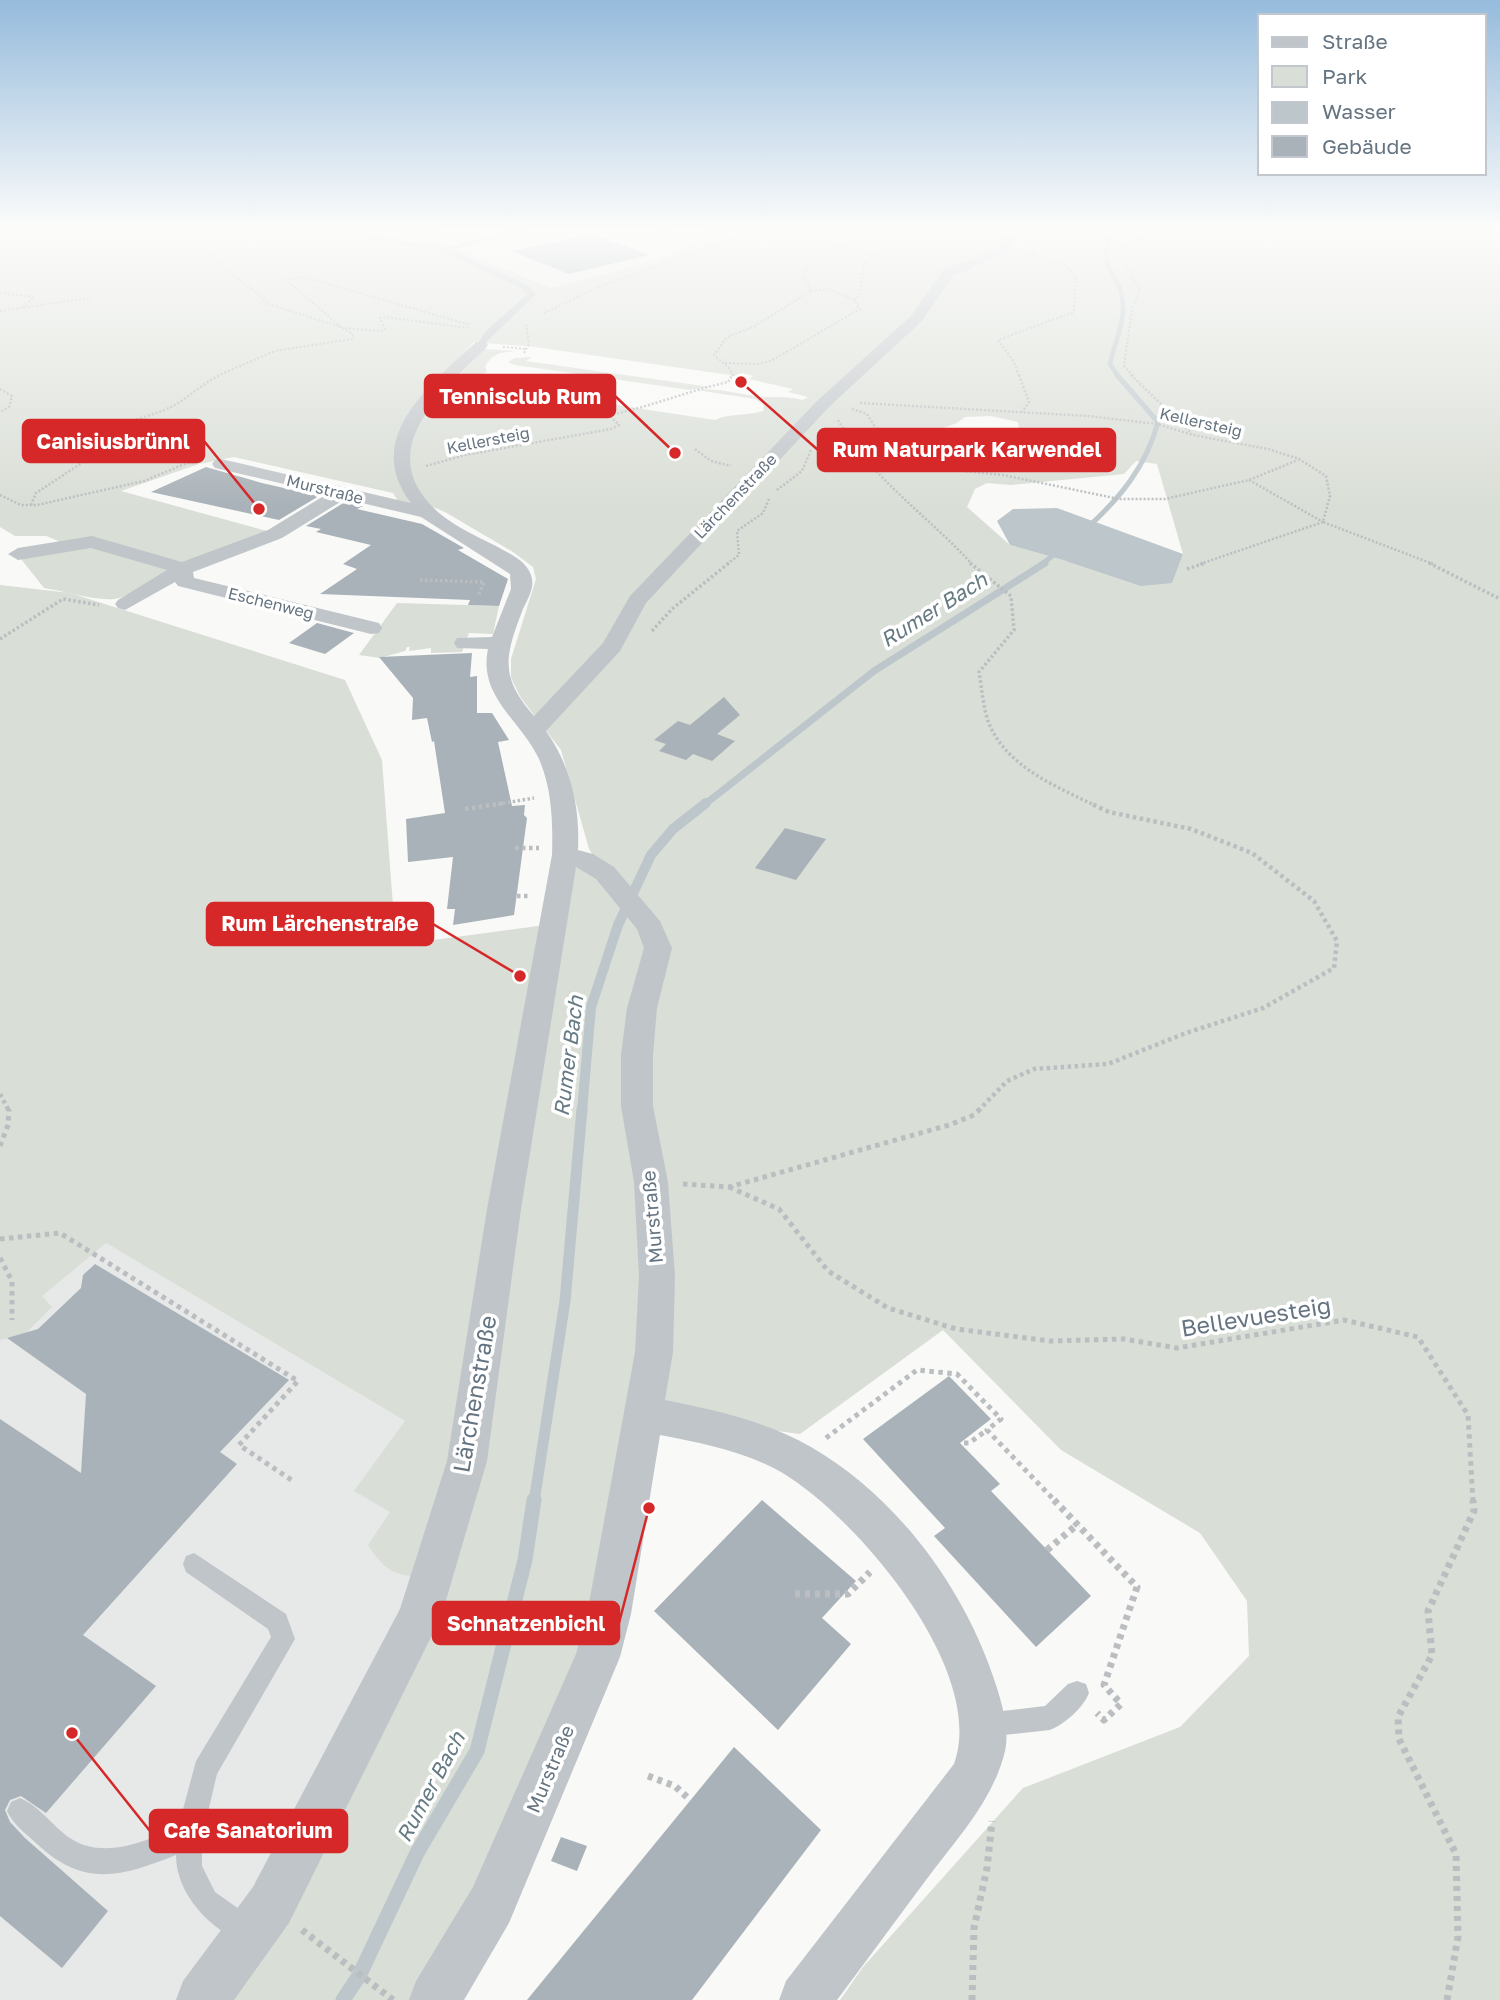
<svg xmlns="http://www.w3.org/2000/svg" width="1500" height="2000" font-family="'Golos Text',sans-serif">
<rect width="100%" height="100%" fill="#f9f9f7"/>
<g fill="#e7e8e8">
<polygon points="436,228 722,228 660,260 551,288 443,242"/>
<polygon points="0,1235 94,1251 106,1243 405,1421 390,1512 430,1579 202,2000 0,2000"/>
</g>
<g fill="#d9ded6" fill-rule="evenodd">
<path d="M 0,228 L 436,228 L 444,243 L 551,288 L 660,260 L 722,228 L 1500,228 L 1500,2000 L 840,2000 L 863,1967 L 1023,1788 L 1180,1727 L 1249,1656 L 1247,1601 L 1200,1533 L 1061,1450 L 943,1330 L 800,1434 L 645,1414 L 609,1614 L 435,2000 L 202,2000 L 430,1579 C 396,1574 387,1575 368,1545 L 390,1512 L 354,1491 L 405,1421 L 106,1243 L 42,1296 L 52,1307 L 27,1332 L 0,1340 L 0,585 L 70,593 L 345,680 L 382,760 L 396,945 L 553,924 L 565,855 L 603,871 L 589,849 L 561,750 L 521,698 L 511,678 L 511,659 L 536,579 L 533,567 L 513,552 L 445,512 L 433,507 L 400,504 L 393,493 L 234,457 L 199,464 L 121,491 L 267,531 L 120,598 C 99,603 66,591 44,588 L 21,559 L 61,542 L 46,536 L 15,536 L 0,527 ZM 474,342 L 535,347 L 737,376 L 743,373 L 753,376 L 749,379 L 793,389 L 788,392 L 808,397 L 803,400 C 790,397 783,397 770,397 C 745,397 723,387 697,390 L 755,399 L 764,405 L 763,411 C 747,416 729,413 715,420 L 440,378 ZM 991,416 L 1018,422 L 1019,431 L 1026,436 L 1025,443 C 1001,439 993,447 972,449 C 950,450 928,441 907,435 L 915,431 L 932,432 L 957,423 L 965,417 ZM 1136,461 L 1157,464 L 1183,554 L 1171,583 L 1063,560 L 1010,545 L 967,507 L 975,489 L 987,483 L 1011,485 L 1124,474 Z"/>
<path d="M 484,349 L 516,351 L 500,353 L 491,358 L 485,366 L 487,372 C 478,377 469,378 461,373 Z"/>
<polygon points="530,357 532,357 526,361 710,387 690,390 515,365 508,362 515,358"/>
<polygon points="397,603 499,606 493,634 469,633 462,652 431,653 431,648 409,651 410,647 407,647 405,651 380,658 359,655"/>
</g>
<polygon fill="#bcc6cb" points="1057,508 1183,554 1172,583 1141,586 1063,560 1010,545 997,521 1013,509"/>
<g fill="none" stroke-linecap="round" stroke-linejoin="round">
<path stroke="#bcc6cb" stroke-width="4.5" d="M 1115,228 C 1092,273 1121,267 1123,305 C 1124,324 1114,345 1110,364 L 1118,376"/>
<g stroke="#bcc6cb" stroke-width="5">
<path d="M 1086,529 C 1120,498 1146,467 1158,422 L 1117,375"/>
<polyline points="1042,564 1060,550"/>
</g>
<polyline stroke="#bcc6cb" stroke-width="7" points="704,805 874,671 1045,563"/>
<polyline stroke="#bcc6cb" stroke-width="10" points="582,1111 591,1007 618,925 651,855 673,829 706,803"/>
<polyline stroke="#bcc6cb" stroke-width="11" points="534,1502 565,1301 582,1109"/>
<polyline stroke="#bcc6cb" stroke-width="15" points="343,2000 359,1976 417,1853 477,1751 525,1560 534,1500"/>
</g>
<g fill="#a9b2b8">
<polygon points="592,234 649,255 569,274 511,251"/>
<polygon points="206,467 262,483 319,496 279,520 151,492"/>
<polygon points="345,502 363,506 357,509 422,524 464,548 458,550 508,579 499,606 468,605 470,600 320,594 357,569 343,564 371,545 316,532 321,529 306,526"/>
<polygon points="317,623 354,633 325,654 289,643"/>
<polygon points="472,653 470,677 477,676 477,713 492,713 509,740 498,742 512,806 525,805 524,815 527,818 514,915 453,925 455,909 447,909 453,857 408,862 406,819 445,813 434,741 432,742 427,718 412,720 413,698 379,657"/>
<polygon points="724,697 740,715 717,734 735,741 712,761 693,754 686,760 659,751 666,744 654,740 678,721 690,725"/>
<polygon points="785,828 826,839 796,880 755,868"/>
<polygon points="95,1264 289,1380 220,1452 237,1464 83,1635 156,1686 46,1813 21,1796 10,1800 5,1810 10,1822 25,1838 108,1911 62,1968 0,1916 0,1419 81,1473 86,1394 7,1338 38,1329 81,1288 83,1275"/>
<polygon points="949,1376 991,1419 960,1443 1000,1484 991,1491 1091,1596 1036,1647 934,1536 945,1528 863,1439"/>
<polygon points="762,1500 856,1581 822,1618 851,1644 778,1730 654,1611"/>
<polygon points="734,1747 821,1830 692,2000 527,2000"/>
<polygon points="561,1837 587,1846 577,1871 551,1861"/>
</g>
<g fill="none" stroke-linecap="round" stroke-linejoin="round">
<g stroke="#bbbec1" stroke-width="2" stroke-dasharray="2 2" stroke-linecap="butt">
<path d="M 222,228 L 226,238 L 215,254 C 220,271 257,289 268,304 L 341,327 L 286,280 L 304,277 L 470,325"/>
<polyline points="649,228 693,237 717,228"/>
<polyline points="810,242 828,243 876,255"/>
<polyline points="811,291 828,289 854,300"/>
<polyline points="0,293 34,297 21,309"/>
<polyline points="0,311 89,298"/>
<polyline points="544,313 596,288 763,228"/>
<polyline points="345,328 381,331 385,329 380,318 385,317 468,328"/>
<polyline points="503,347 526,349"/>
<polyline points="524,353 529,344 526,324"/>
<polyline points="725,363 758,364 771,361 860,309 854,300 860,294 864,264 882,250 940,252"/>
<polyline points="217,376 275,351 352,339 353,334 341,327"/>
<polyline points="733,376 730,369 714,355 727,337 753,327 811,291 804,274 815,252 800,228"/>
<polyline points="1019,376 1014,362 998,340 1074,312 1076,277 1065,265 1030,254 1041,237 1058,228"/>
<polyline points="1133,376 1124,366 1132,309 1140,290 1123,262 1128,256 1122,250 1150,233 1145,228"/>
</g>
<g stroke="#bbbec1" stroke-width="2.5" stroke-dasharray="2 2" stroke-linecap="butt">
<polyline points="1019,375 1029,402 1022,412"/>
<polyline points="1131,375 1190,432"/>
<polyline points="0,389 12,396 9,407 0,412"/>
<polyline points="860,403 1088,416 1157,424 1193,435 1268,449 1299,459 1326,476 1330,496 1323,522 1433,564"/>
<polyline points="852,409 867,414 890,451 915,466 1003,475 1119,499 1165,499 1249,480 1298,460"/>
<path d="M 838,420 C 871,478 928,516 972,564"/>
<polyline points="880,430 982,434"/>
<polyline points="695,449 711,461 731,466"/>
<path d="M 426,466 L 465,455 L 611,429 L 619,425 L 609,415 C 650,407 688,391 728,382 L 732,375"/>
<polyline points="1249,480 1323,522"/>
<polyline points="777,490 802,471 811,450"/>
<polyline points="0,495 21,505 37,505 144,481 187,463 196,463"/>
<path d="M 31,505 L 36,493 L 94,455 L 97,437 C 119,421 145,419 169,408 C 188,399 202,383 221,375"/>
<polyline points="727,564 739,555 737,531 763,513 769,499"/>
<polyline points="1200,564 1323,522"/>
</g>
<g stroke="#bbbec1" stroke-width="3.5" stroke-dasharray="2.5 2.5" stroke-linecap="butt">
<path d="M 970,563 L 1011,596 L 1014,630 L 979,672 C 982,689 983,710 990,726 C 1008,767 1057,787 1094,805"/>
<polyline points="1429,563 1500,599"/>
<polyline points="1187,569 1205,563"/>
<polyline points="420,580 484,582 479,594"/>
<polyline points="652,631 672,609 729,563"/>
<polyline points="0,639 63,599 99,605"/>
<polyline points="493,805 534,798"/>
</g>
<g stroke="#bbbec1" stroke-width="4.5" stroke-dasharray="3.5 3.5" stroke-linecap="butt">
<polyline points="465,809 504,803"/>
<polyline points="515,848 539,848"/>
<polyline points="517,896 530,896"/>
<polyline points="0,1094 9,1111"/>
<polyline points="978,1111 1007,1081 1034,1069 1108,1064 1186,1033 1263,1008 1334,968 1337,941 1314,901 1252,853 1191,829 1109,812 1090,803"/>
</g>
<g stroke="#bbbec1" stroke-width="5" stroke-dasharray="4.5 4.5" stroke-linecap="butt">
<polyline points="0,1146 8,1125 9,1109"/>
<polyline points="683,1184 729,1187 949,1125 974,1115 980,1109"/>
<polyline points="729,1187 779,1209 828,1271 888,1308 956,1329 1050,1341 1124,1339 1177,1348 1344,1320 1418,1337 1468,1415 1473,1502"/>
<polyline points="0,1239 60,1233 298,1381 239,1445 293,1481"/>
<polyline points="0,1258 12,1281 12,1320"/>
<polyline points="826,1438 917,1370 957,1374 1001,1419 987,1430 1056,1502"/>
<polyline points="964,1443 969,1443 987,1430"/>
</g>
<g stroke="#bbbec1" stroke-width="7" stroke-dasharray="5 5" stroke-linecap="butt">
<polyline points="1054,1500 1137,1587 1104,1685 1121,1704 1104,1720 1097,1713"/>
<polyline points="1047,1550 1078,1524"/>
<polyline points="795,1594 848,1594 870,1572"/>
<polyline points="648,1776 675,1786 690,1800"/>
<polyline points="302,1930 393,2000"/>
<polyline points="972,2000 974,1928 987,1868 992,1821"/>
<polyline points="1447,2000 1458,1937 1456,1854 1399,1739 1398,1717 1432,1655 1428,1611 1474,1511 1473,1500"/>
</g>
<g fill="#c0c5c9" fill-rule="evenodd">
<polygon points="522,228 533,228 451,250 526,284 536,294 481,347 477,345 486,331 528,294 520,288 443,252 358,237 331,236 358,233 444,248"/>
<path d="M 194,1553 L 286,1614 L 295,1639 L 217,1774 L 202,1837 L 202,1866 L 215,1892 L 256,1921 L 259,1931 L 256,1941 L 246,1944 C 211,1930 176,1895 176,1855 C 121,1877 83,1888 36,1843 C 25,1833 13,1824 7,1811 L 11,1802 L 20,1798 C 37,1805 48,1820 62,1832 C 97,1863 140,1843 178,1828 L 196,1761 L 271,1637 L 268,1629 L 186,1572 L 183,1564 L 186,1556 Z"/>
<path d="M 1077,1681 L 1086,1684 L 1089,1693 C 1083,1708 1065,1724 1050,1730 L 985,1737 L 976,1734 L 973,1725 L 976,1716 L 985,1713 L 1045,1706 L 1068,1684 Z"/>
</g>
<path fill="#c0c5c9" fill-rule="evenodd" d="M 1008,228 L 1020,228 L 1008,253 L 953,276 L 921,322 L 830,406 L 646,603 L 620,651 L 546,731 C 571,767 580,806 578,850 L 593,854 L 614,867 L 660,921 L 672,948 L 657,1008 L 653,1055 L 653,1106 L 668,1182 L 675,1276 L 673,1352 L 665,1400 C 715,1410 766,1421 811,1447 C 896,1496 963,1586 994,1679 C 1001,1700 1010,1728 1005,1751 C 994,1798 960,1835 932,1872 C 900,1915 869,1957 837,2000 L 779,2000 L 786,1981 L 954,1764 C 988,1671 856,1516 781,1472 C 744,1451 701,1443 660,1435 L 631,1614 L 620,1657 L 509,1923 L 464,2000 L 409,2000 L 416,1981 L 473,1887 L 576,1654 L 587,1614 L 635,1352 L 639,1276 L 634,1182 L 621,1106 L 621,1055 L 627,1008 L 644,948 L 637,929 L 596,879 L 576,867 L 521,1209 L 487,1461 L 441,1617 L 289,1923 L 234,2000 L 176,2000 L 183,1981 L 253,1887 L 400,1609 L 447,1461 L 487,1209 L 552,855 C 553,822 552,789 539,759 C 521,720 478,697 488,649 L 457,648 L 454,643 L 457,638 L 492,637 L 511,589 L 510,574 L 421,517 L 345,499 L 282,538 L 193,572 L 194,578 L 379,623 L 382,628 L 379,633 L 371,634 L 178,586 L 175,582 L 125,610 L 118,608 L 115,604 L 118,600 L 167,570 L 91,548 L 18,560 L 8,554 L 18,548 L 92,536 L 182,562 L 268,530 L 327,494 L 215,468 L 212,464 L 215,460 L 221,459 L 411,503 C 361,438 431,384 476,342 L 486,342 L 488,345 L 486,348 C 440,393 370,452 439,513 C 455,526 475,536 494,545 C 508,553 529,561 532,579 C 534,589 527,600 523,609 C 505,656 499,676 534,716 L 603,643 L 630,596 L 818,400 L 911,316 L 943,270 L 999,248 Z"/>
</g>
<linearGradient id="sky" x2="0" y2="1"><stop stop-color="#96bbdc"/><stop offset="0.45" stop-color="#fcfcfb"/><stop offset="1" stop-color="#fcfcfb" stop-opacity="0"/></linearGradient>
<rect width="1500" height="508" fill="url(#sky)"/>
<g text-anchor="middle" stroke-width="7" stroke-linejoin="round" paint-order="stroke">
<g font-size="16" fill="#657481" stroke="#fff">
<text transform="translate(1201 422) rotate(13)" y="6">Kellersteig</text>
<text transform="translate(488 440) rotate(-11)" y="6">Kellersteig</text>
<text transform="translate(325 489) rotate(14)" y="6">Murstraße</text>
<text transform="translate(735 496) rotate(-46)" y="6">Lärchenstraße</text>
<text transform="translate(271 603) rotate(14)" y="6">Eschenweg</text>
</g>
<g font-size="19" fill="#657481" stroke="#fff">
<text transform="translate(652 1217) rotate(-95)" y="7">Murstraße</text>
<text transform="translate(550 1769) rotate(-67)" y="7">Murstraße</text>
</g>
<g font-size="21" font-style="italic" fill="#657a82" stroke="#fff">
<text transform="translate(934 610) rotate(-32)" y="7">Rumer Bach</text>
<text transform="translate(569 1056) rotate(-83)" y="7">Rumer Bach</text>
<text transform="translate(431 1787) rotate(-62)" y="7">Rumer Bach</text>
</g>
<g font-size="23" fill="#657481" stroke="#fff">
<text transform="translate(1256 1317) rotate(-9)" y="8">Bellevuesteig</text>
<text transform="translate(475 1394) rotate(-80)" y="8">Lärchenstraße</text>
</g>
</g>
<path fill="none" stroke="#d62828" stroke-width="2.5" d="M675 453L615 396M259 509L204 441M741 382L818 450M520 976L433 924M649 1508L619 1623M72 1733L150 1831"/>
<g fill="#d62828" stroke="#fff" stroke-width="2.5">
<circle cx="675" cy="453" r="7"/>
<circle cx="259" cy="509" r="7"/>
<circle cx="741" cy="382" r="7"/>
<circle cx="520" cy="976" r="7"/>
<circle cx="649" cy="1508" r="7"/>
<circle cx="72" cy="1733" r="7"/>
</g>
<g fill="#d62828" stroke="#d62828" stroke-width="2.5">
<rect x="425" y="375" width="190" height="42" rx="7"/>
<rect x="23" y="420" width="181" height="42" rx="7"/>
<rect x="818" y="429" width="297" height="42" rx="7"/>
<rect x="207" y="903" width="226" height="42" rx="7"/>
<rect x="433" y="1602" width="186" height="42" rx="7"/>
<rect x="150" y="1810" width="197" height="42" rx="7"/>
</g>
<g font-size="21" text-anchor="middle" font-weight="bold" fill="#fff">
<text x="520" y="404">Tennisclub Rum</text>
<text x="113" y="449">Canisiusbrünnl</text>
<text x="967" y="457">Rum Naturpark Karwendel</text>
<text x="320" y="931">Rum Lärchenstraße</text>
<text x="526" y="1631">Schnatzenbichl</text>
<text x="248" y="1838">Cafe Sanatorium</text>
</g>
<rect x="1258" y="14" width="228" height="161" fill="#ffffff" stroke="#c1c7cd" stroke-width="2"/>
<rect x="1272" y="37" width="35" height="10" fill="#c0c5c9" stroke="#c1c7cd" stroke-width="2"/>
<text x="1322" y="49" font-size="21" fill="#657481">Straße</text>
<rect x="1272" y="66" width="35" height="21" fill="#d9ded6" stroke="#c1c7cd" stroke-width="2"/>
<text x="1322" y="84" font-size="21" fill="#657481">Park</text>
<rect x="1272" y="102" width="35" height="21" fill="#bcc6cb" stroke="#c1c7cd" stroke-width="2"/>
<text x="1322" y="119" font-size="21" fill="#657481">Wasser</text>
<rect x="1272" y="136" width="35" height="21" fill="#a9b2b8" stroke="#c1c7cd" stroke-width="2"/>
<text x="1322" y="154" font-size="21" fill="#657481">Gebäude</text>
</svg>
